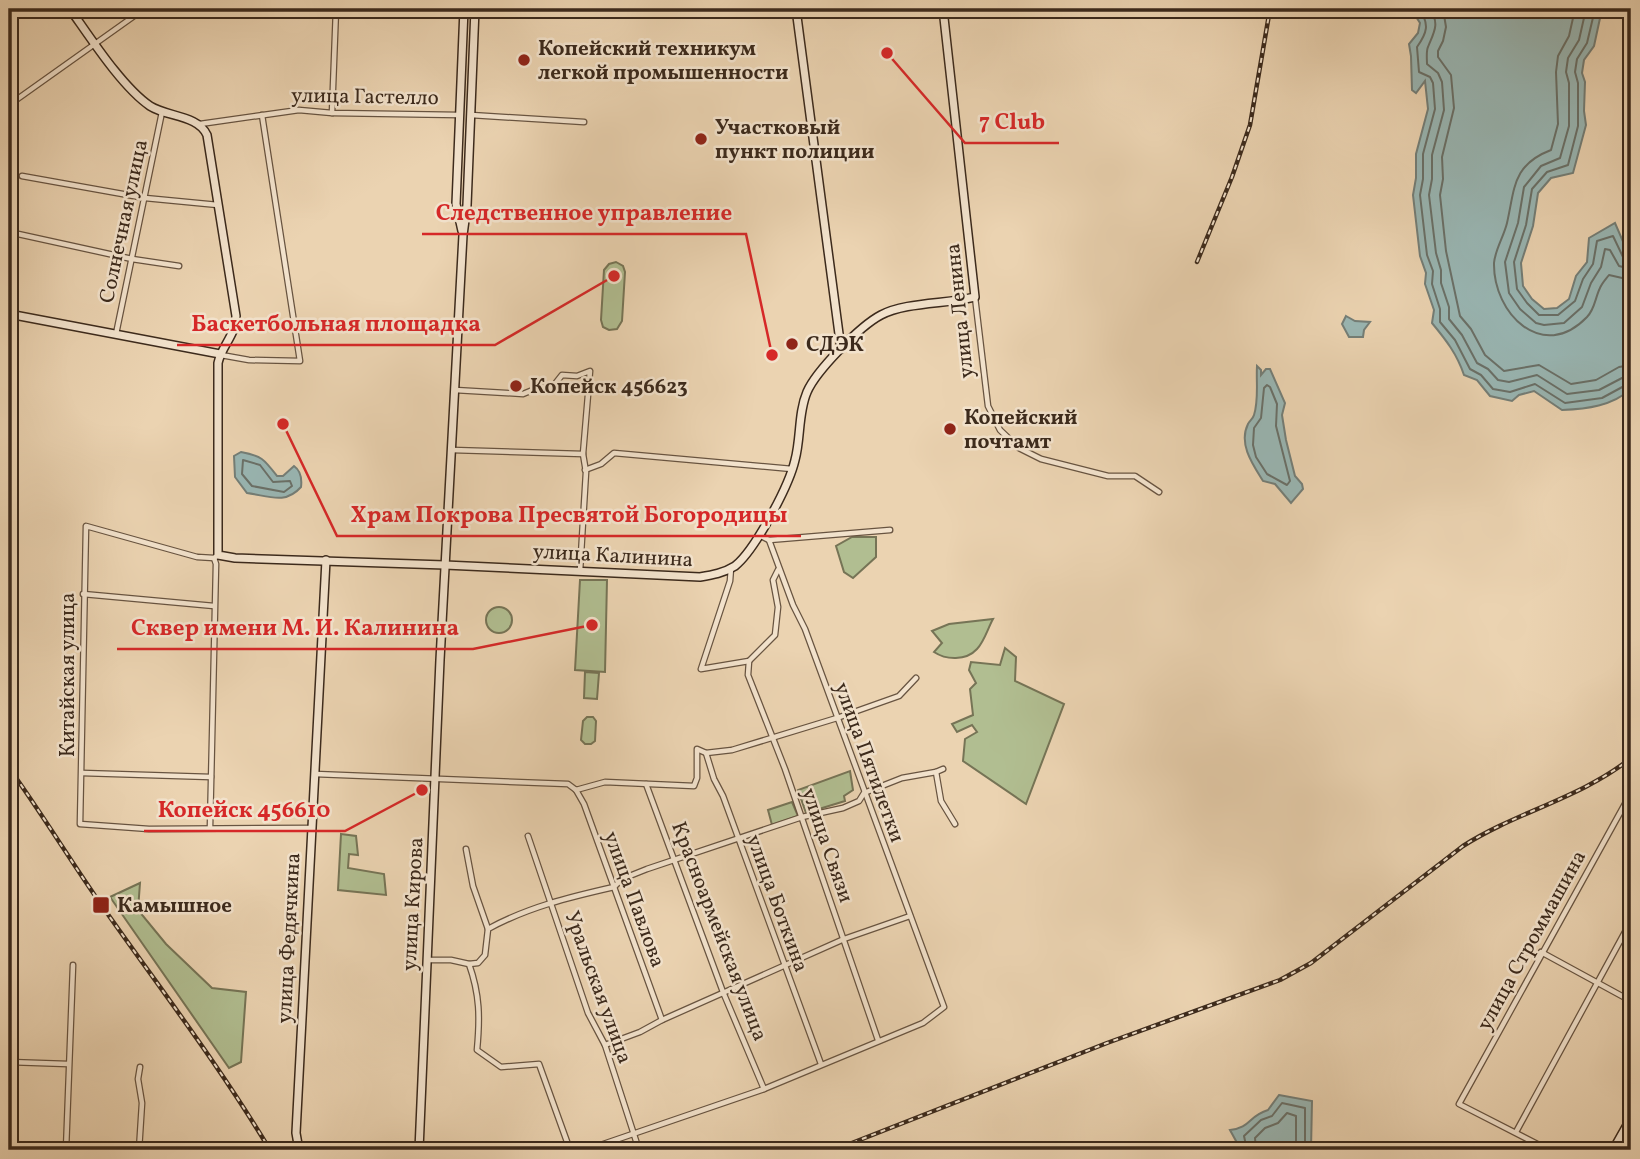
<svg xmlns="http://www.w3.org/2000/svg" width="1640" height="1159" font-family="Vollkorn,serif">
<rect width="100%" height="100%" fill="#ebd3b1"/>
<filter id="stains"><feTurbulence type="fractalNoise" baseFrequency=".00286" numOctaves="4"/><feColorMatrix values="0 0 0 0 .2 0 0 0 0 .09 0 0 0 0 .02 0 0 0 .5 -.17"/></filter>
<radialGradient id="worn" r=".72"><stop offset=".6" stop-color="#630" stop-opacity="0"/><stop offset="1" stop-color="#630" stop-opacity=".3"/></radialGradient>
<g fill="#b1be91" stroke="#767456" stroke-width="2">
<polygon points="616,262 623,266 625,272 622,321 617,329 609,330 603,327 601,320 604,270 609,264"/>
<polygon points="852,537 876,537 876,557 853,578 844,572 836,546"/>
<polygon points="580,580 607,580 605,672 575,670"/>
<circle cx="499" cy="620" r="13"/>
<path d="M 993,619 C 988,628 984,642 977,649 C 966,661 946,660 934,652 L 942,643 L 932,631 L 949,624 Z"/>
<polygon points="1005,648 1016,657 1015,681 1064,704 1026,804 963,761 965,739 977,732 972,725 957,732 952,724 973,715 970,689 976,683 969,670 971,662 1000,665"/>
<polygon points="585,672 599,673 597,699 584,698"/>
<polygon points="587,717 593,717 596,721 595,741 591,744 585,744 581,740 583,721"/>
<polygon points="850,771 853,790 844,796 845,801 806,813 798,790"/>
<polygon points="792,802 798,816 772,825 768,810"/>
<polygon points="341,834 356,836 358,855 349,854 348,868 384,874 386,895 338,890"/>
<polygon points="140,883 138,910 166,944 212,988 246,992 241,1062 229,1068 110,897"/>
</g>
<g fill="#99b6b3" stroke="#747e77" stroke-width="2">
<path d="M 1411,9 L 1602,9 L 1594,46 L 1584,60 L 1582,73 L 1585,82 L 1584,111 L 1586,125 L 1573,173 L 1551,178 L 1538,193 L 1533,226 L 1521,263 L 1523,286 L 1532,299 L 1544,309 L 1557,308 L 1569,299 L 1576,276 L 1587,262 L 1589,238 L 1615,223 L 1631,260 L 1631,389 C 1612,406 1587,409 1562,410 L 1534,391 L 1519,395 L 1512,401 L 1490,396 L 1477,380 L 1464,375 C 1457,354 1446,340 1432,323 L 1434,310 L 1425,284 L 1426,273 L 1420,256 L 1413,195 L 1416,178 L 1416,154 L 1428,109 L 1425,81 L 1416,93 L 1412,90 L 1411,56 L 1409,44 L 1418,33 L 1420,23 Z"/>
<polygon points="1346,316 1355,321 1370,322 1364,330 1363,337 1349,337 1342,324"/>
<path d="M 1257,366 L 1261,370 L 1261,375 L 1266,369 L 1270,369 L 1285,403 L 1282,415 L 1286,440 L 1295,476 L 1302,484 L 1303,489 L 1291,503 L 1275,484 L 1263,481 C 1253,465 1238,444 1248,424 C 1249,421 1253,419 1254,415 C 1259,400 1256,381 1257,366 Z"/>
<path d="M 241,452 C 262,456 264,459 277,476 L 283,476 L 294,466 C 301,471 302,479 301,487 C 285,505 269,496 247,493 L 235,477 L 234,456 Z"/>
<path d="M 1279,1095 L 1312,1101 L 1311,1150 L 1241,1150 L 1230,1130 C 1251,1128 1248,1116 1268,1110 Z"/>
</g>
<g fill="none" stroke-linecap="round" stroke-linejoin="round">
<g stroke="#6a7068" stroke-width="2">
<path d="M 1419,9 C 1430,24 1427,33 1417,47 L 1419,72 L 1430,77 L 1433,83 L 1435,109 L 1423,154 L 1423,179 L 1420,195 L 1427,255 L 1433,271 L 1432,284 L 1440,309 L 1440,322 L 1455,340 L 1470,369 L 1481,375 L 1493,389 L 1510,392 L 1535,384 L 1565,403 L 1602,398 L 1626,385 L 1631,385"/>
<path d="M 1430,9 C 1440,24 1434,32 1428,47 C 1426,51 1427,59 1427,64 L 1438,73 L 1442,82 L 1444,110 L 1432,155 L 1432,179 L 1429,195 L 1436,253 L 1441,270 L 1441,283 L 1449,307 L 1449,319 L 1462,335 L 1477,363 L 1488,369 L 1498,380 L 1509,382 L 1537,375 L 1567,394 L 1599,390 L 1622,378 L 1631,376"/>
<polyline points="1443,9 1446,27 1443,41 1438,51 1438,57 1451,75 1454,108 1442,157 1443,179 1440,195 1446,251 1460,316 1471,329 1485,355 1504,371 1539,365 1571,384 1596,380 1619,367 1631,365"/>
<path d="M 1575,9 L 1569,36 L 1558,56 L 1556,72 L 1558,124 L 1551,150 C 1512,165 1515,188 1507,223 C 1504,236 1495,250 1494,263 C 1493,314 1543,363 1587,317 C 1595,309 1595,298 1600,288 C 1602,283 1606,279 1609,275 L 1631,280"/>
<polyline points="1586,9 1579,40 1568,58 1566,72 1569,83 1569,126 1560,158 1541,166 1524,187 1518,223 1505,262 1509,293 1520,309 1536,323 1544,325 1564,323 1582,307 1591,283 1601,267 1605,249 1610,250 1619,266 1631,269"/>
<polyline points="1595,9 1587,43 1577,59 1575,72 1578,83 1578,126 1568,165 1547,172 1532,189 1526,225 1514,262 1517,289 1527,303 1539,315 1558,315 1575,301 1583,279 1593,264 1597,241 1613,236 1623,257 1631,260"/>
<polygon points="1267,385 1270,387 1277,404 1276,426 1290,481 1287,485 1267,474 1256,457 1253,445 1254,428 1261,418 1264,388"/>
<polygon points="243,460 260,465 273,482 290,481 292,486 284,492 252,486 242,474"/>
<polyline points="1247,1150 1244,1136 1261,1120 1272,1116 1282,1103 1305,1108 1305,1150"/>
<polyline points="1256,1150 1255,1138 1265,1128 1278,1123 1287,1113 1296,1116 1296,1150"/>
</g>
<defs>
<g id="street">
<polyline points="9,20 24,9"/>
<polyline points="9,105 144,9"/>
<polyline points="332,113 336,9"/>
<polyline points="471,115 584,122"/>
<polyline points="200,124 299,110 332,113 459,115"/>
<polyline points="22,176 145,198 218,205"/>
<polyline points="9,232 132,259 179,266"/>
<polyline points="975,297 988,406 1000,430 1019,448 1041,459 1108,476 1135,476 1159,492"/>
<polyline points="116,334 162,112"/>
<polyline points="221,355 249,360 300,361 262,115"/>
<polyline points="455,390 523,394 540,387 551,389 562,375 577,376 590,371 583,454 586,472 580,571"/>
<polyline points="452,450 583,454"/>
<polyline points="585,470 601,464 614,453 792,469"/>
<polyline points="769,540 890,530"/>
<polyline points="218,555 214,558 197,557 86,526 80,824 149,829 311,828"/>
<polyline points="731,568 730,581 701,669 749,661 775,635 778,607 773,580 778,570"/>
<polyline points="83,594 214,606"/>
<polyline points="749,661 748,675 785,769 878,1040"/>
<polyline points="706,753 714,779 723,796 821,1064"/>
<polyline points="936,772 941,801 955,824"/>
<polyline points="82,773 211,777"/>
<polyline points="315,774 568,784 576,790 605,782 694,786 697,778 697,749 706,753 732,750 837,718 899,696 916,678"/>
<polyline points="646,784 723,992 764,1089"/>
<polyline points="576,790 584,804 662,1020"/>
<polyline points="210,828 216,564 214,558"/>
<polyline points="528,836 588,1013 605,1045 639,1150"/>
<polyline points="466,849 473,886 488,929"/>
<polyline points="1541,952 1631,1001"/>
<path d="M 427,960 L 451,960 L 469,964 L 478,963 L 485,955 L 488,929 C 528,907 570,897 614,887 L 622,879 L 647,869 L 802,817 L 843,808 L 859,801 L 864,793 L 902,778 L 936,772 L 943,769"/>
<path d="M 469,964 C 480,995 480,1018 477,1050 L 501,1067 L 539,1064 L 570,1150"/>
<polyline points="605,1045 640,1032 662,1020 844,939 910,916"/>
<polyline points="9,1062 68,1064"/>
<polyline points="1516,1132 1631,921"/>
<polyline points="66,1150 73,965"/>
<polyline points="139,1150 142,1103 138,1079 140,1067"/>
<polyline points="586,1150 764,1089 923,1023 944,1007 805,629 793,605 769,540 759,535"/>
<polyline points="1549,1150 1459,1104 1631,793"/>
</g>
<g id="secondary">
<path d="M 70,9 C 90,37 122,87 150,106 C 167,117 198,115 207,135 L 236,316 C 236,335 222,345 218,363 L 218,555 L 235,558 L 445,565 L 700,577 C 712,575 724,573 735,566 C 755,550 789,486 795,460 C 801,438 798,413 807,392 C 816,371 860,326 881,315 C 905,302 947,304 975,297 L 943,9"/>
<polyline points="796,9 841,349"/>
<polyline points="462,231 456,204 464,9"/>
<polyline points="9,314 220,354"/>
<polyline points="299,1150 296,1133 326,560"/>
<polyline points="419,1150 440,660 463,235 467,205 475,9"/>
<polyline points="1613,1150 1631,1118"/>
</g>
</defs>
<use href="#street" stroke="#685441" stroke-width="7"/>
<use href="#secondary" stroke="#3c2a1c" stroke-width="10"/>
<use href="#street" stroke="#f2e2cc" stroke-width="4.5"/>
<use href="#secondary" stroke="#f2e2cc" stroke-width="7"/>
<defs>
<g id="rail">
<polyline points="1197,262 1232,177 1250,125 1270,9"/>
<path d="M 9,768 C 43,815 73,865 107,913 C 162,991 221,1068 270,1150"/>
<path d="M 834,1150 L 1107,1043 L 1280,980 L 1311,963 L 1463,846 C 1516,812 1581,798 1631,758"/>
</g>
</defs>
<use href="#rail" stroke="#3c2a1c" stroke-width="4.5"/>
<use href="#rail" stroke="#f2e2cc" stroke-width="2" stroke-dasharray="5" stroke-linecap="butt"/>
</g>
<g fill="#8f2418" stroke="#f2e2cc" stroke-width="2.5">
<circle cx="524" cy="60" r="7"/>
<circle cx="701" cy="139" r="7"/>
<circle cx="792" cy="344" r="7"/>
<circle cx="516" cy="386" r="7"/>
<circle cx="950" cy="429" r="7"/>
<rect x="92" y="896" width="18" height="18" rx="3.5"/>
</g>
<g text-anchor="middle" stroke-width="5" stroke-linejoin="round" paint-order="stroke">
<g font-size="21" font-weight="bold" fill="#3c2a1c" stroke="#f2e2cc" text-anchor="start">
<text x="538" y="55">Копейский техникум<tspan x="538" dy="24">легкой промышенности</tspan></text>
<text x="715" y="134">Участковый<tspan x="715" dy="24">пункт полиции</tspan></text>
<text x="806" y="351">СДЭК</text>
<text x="530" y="393">Копейск 456623</text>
<text x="964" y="424">Копейский<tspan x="964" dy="24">почтамт</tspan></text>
<text x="117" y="912">Камышное</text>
</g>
<g font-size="21" fill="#3c2a1c" stroke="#f2e2cc">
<text transform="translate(365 96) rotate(1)" y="7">улица Гастелло</text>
<text transform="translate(123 221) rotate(-78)" y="7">Солнечная улица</text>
<text transform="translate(959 311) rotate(-96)" y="7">улица Ленина</text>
<text transform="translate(613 555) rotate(3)" y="7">улица Калинина</text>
<text transform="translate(67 675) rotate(-90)" y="7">Китайская улица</text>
<text transform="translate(870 762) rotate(70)" y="7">улица Пятилетки</text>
<text transform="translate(828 845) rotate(71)" y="7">улица Связи</text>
<text transform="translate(635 899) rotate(70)" y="7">улица Павлова</text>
<text transform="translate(778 903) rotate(70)" y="7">улица Боткина</text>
<text transform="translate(412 904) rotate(-87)" y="7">улица Кирова</text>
<text transform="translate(720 931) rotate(69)" y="7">Красноармейская улица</text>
<text transform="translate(288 938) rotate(-87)" y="7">улица Федячкина</text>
<text transform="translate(1531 940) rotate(-61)" y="7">улица Строммашина</text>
<text transform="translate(599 987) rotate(70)" y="7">Уральская улица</text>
</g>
</g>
<path fill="none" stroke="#d62828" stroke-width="2.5" d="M887 53L965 143H1059M772 355L746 234H422M614 276L495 345H177M283 424L337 536H801M592 625L473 649H117M422 790L345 831H144"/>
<g fill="#d62828" stroke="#f2e2cc" stroke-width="2.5">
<circle cx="887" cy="53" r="7"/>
<circle cx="772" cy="355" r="7"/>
<circle cx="614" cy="276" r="7"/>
<circle cx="283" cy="424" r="7"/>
<circle cx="592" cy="625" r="7"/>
<circle cx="422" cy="790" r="7"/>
</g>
<g font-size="23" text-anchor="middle" font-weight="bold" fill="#d62828" stroke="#f2e2cc" stroke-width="5" stroke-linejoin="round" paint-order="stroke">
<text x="1012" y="129">7 Club</text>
<text x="584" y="220">Следственное управление</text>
<text x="336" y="331">Баскетбольная площадка</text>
<text x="569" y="522">Храм Покрова Пресвятой Богородицы</text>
<text x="295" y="635">Сквер имени М. И. Калинина</text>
<text x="244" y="817">Копейск 456610</text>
</g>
<rect width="1640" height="1159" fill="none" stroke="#ebd3b1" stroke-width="35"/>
<rect x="10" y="10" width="1619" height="1138" fill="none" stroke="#3c2a1c" stroke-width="3.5"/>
<rect x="18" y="18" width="1605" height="1124" fill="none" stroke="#3c2a1c" stroke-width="2"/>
<rect width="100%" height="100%" filter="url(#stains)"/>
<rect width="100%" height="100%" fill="url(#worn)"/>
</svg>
